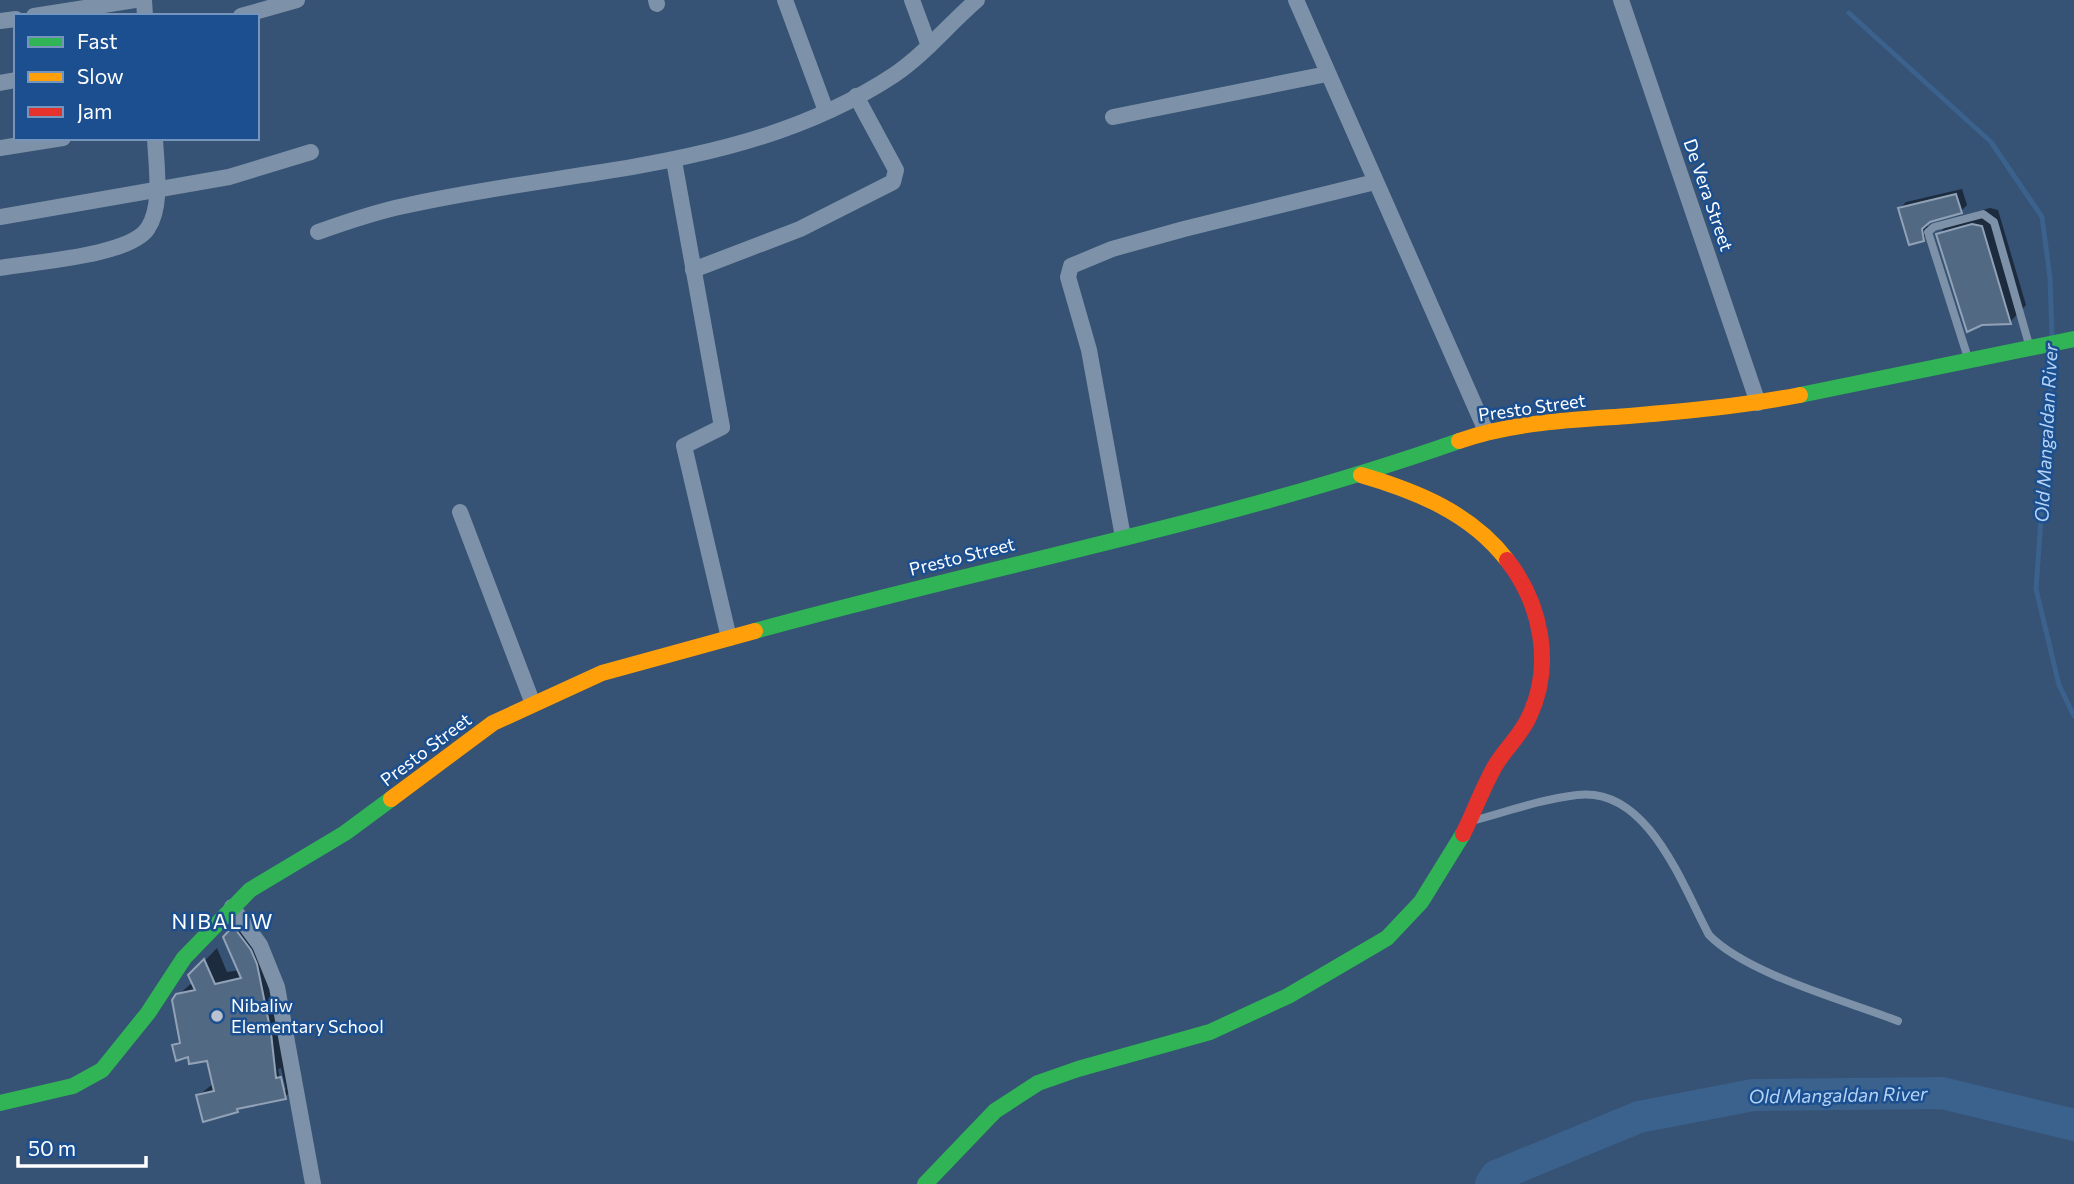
<svg xmlns="http://www.w3.org/2000/svg" width="2074" height="1184" font-family="Commissioner,sans-serif">
<rect width="100%" height="100%" fill="#365274"/>
<g fill="#0007" fill-rule="evenodd">
<polygon points="1962,189 1967,205 1961,211 1927,222 1929,233 1923,239 1900,208 1906,202"/>
<polygon points="1990,208 1998,210 2026,305 2010,322 1938,235 1954,218"/>
<path d="M 246,916 L 263,938 L 297,1085 L 285,1097 L 242,1106 L 237,1111 L 198,1096 L 214,1083 L 209,1059 L 189,1055 L 174,1045 L 181,1039 L 178,995 L 193,982 L 191,975 L 217,948 L 227,972 L 240,970 L 225,937 ZM 281,1068 L 286,1090 L 282,1090 L 278,1069 Z"/>
</g>
<g fill="none" stroke-linecap="round" stroke-linejoin="round">
<g stroke="#3b618d" stroke-width="5">
<polyline points="1849,13 1991,142 2042,217 2050,278 2052,337"/>
<polyline points="2053,350 2036,589 2059,685 2074,716"/>
</g>
<polyline stroke="#3b618d" stroke-width="32" points="1491,1184 1496,1176 1639,1117 1753,1095 1942,1093 2074,1125"/>
</g>
<g fill="#526984" stroke="#92a2b6" stroke-width="2">
<polygon points="1956,194 1962,213 1930,222 1922,229 1924,241 1909,245 1898,208"/>
<polygon points="1972,224 1982,226 2011,324 1982,325 1967,332 1936,234"/>
<polygon points="233,926 251,950 257,964 271,1033 276,1078 281,1077 286,1099 237,1109 238,1112 203,1122 196,1095 214,1091 207,1061 189,1064 188,1057 176,1061 172,1045 180,1043 172,1000 176,994 195,990 188,975 204,959 215,984 241,978 223,937"/>
</g>
<g fill="none" stroke-linecap="round" stroke-linejoin="round">
<g stroke="#7d92a8" stroke-width="8">
<polyline points="1968,358 1928,232 1934,227 1983,214 1994,222 2030,348"/>
<path d="M 1472,821 C 1506,812 1542,799 1577,795 C 1648,786 1682,885 1709,935 C 1747,974 1844,1000 1898,1021"/>
</g>
<g stroke="#7d92a8" stroke-width="16">
<polyline points="144,0 145,16"/>
<polyline points="656,0 657,4"/>
<polyline points="785,0 826,111"/>
<polyline points="912,0 929,46"/>
<polyline points="1296,0 1486,431"/>
<polyline points="1621,0 1758,403"/>
<polyline points="34,16 135,0"/>
<polyline points="241,16 297,0"/>
<polyline points="0,21 16,19"/>
<polyline points="0,83 16,80"/>
<polyline points="1113,117 1327,74"/>
<polyline points="0,148 63,138"/>
<polyline points="674,161 722,427 684,446 729,638"/>
<polyline points="0,217 229,177 311,152"/>
<path d="M 318,232 C 346,222 375,212 404,206 C 570,168 747,172 894,75 C 925,54 949,24 977,0"/>
<path d="M 0,268 C 32,262 131,256 148,228 C 163,205 156,165 155,138"/>
<polyline points="693,270 800,229 893,182 896,170 856,96"/>
<polyline points="460,512 533,704"/>
<polyline points="1123,537 1089,350 1068,277 1071,266 1112,249 1184,229 1375,182"/>
<polyline points="232,907 260,945 277,987 313,1184"/>
</g>
<g stroke="#30b455" stroke-width="16">
<polyline points="1800,395 2074,339"/>
<path d="M 755,631 C 989,566 1229,522 1459,441"/>
<polyline points="0,1103 73,1086 102,1070 148,1013 184,958 250,890 345,833 391,799"/>
<polyline points="925,1184 995,1111 1038,1083 1078,1069 1210,1032 1288,996 1387,938 1421,902 1463,834"/>
</g>
<g stroke="#ff9f0a" stroke-width="16">
<path d="M 1459,441 C 1512,422 1572,420 1629,416 C 1686,411 1743,406 1800,395"/>
<path d="M 1361,475 C 1416,491 1471,513 1507,560"/>
<polyline points="391,799 493,723 602,673 755,631"/>
</g>
<path stroke="#e5322d" stroke-width="16" d="M 1463,834 C 1474,812 1483,787 1495,766 C 1505,749 1521,735 1529,717 C 1554,665 1541,603 1507,560"/>
</g>
<circle fill="#b9c2ce" stroke="#1b4f8f" stroke-width="2.5" cx="217" cy="1016" r="7"/>
<g text-anchor="middle" stroke-width="5" stroke-linejoin="round" paint-order="stroke">
<g font-size="18" fill="#fff" stroke="#1b4f8f">
<text transform="translate(1708 195) rotate(71)" y="6">De Vera Street</text>
<text transform="translate(1532 408) rotate(-8)" y="6">Presto Street</text>
<text transform="translate(962 557) rotate(-14)" y="6">Presto Street</text>
<text transform="translate(426 750) rotate(-37)" y="6">Presto Street</text>
</g>
<g font-size="18" fill="#fff" stroke="#1b4f8f" text-anchor="start">
<text x="231" y="1012">Nibaliw<tspan x="231" dy="21">Elementary School</tspan></text>
</g>
<g font-size="19" font-style="italic" fill="#b5d3f5" stroke="#1b4f8f">
<text transform="translate(2046 433) rotate(-87)" y="7">Old Mangaldan River</text>
<text transform="translate(1838 1095) rotate(-1)" y="7">Old Mangaldan River</text>
</g>
<g font-size="21" letter-spacing="2" fill="#fff" stroke="#1b4f8f">
<text x="223" y="929">NIBALIW</text>
</g>
</g>
<rect x="14" y="14" width="245" height="126" fill="#1b4f8f" stroke="#7695bc" stroke-width="2"/>
<rect x="28" y="37" width="35" height="10" fill="#30b455" stroke="#7695bc" stroke-width="2"/>
<text x="77" y="49" font-size="21" fill="#ffffff">Fast</text>
<rect x="28" y="72" width="35" height="10" fill="#ff9f0a" stroke="#7695bc" stroke-width="2"/>
<text x="77" y="84" font-size="21" fill="#ffffff">Slow</text>
<rect x="28" y="107" width="35" height="10" fill="#e5322d" stroke="#7695bc" stroke-width="2"/>
<text x="77" y="119" font-size="21" fill="#ffffff">Jam</text>
<path d="M18 1156v10h128v-10" fill="none" stroke="#ffffff" stroke-width="3.5"/>
<text x="28" y="1156" font-size="21" fill="#ffffff" stroke="#1b4f8f" stroke-width="5" paint-order="stroke">50 m</text>
</svg>
